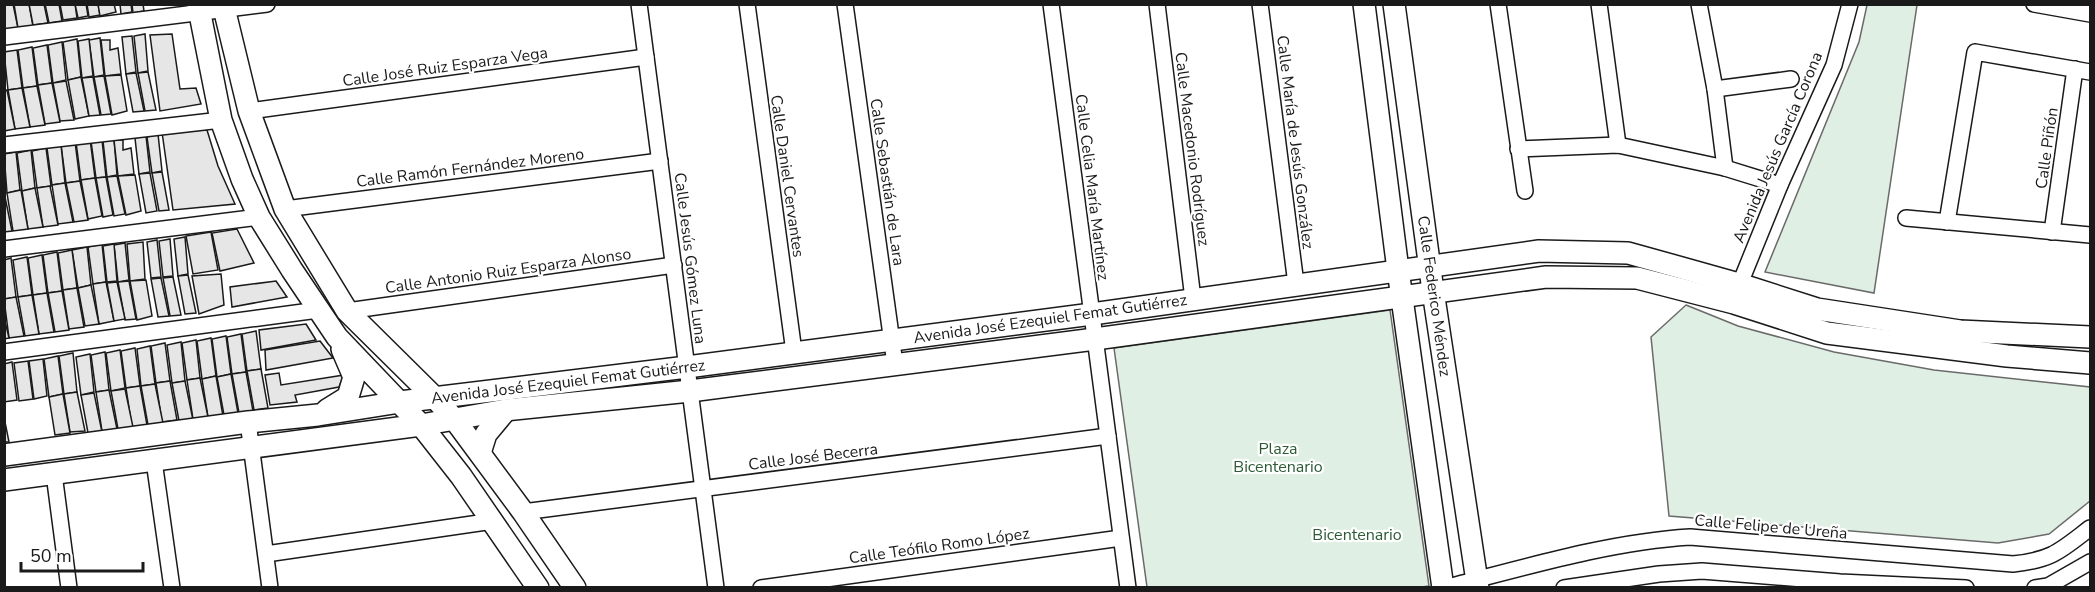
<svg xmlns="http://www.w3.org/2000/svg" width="2095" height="592" font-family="'Nunito Sans',sans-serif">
<rect width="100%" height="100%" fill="#fff"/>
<g fill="#e0efe3" stroke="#6a6a6a" stroke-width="1.5">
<polygon points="1867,5 1917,5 1874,293 1765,272 1859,42"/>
<polygon points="1686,305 1738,326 1834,352 1934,370 2090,387 2090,501 2049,534 1998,543 1669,516 1651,337"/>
<polygon points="1390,310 1429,586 1415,588 1147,587 1114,348"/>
</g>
<g fill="#e6e6e6" stroke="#1a1a1a" stroke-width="1.5">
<polygon points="4,4 13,4 18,28 4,30"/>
<polygon points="14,4 29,4 33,26 18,28"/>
<polygon points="29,4 44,4 48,23 33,25"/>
<polygon points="45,4 59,4 62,21 49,23"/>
<polygon points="60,4 75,4 77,18 63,20"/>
<polygon points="75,4 86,4 88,16 78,18"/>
<polygon points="87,4 98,4 100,15 89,17"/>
<polygon points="98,4 114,4 116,12 100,16"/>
<polygon points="120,4 131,4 132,12 121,14"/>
<polygon points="132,4 143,4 144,11 133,13"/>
<polygon points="145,34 148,71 138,73 134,36"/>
<polygon points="172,34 180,89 196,88 201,104 160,111 150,35"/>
<polygon points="132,36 136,72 126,74 122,37"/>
<polygon points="100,38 104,75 94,77 89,40"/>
<polygon points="77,39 81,77 68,80 63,42"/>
<polygon points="89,39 93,76 82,78 78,41"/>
<polygon points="101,40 110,40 110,50 118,48 121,74 105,76"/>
<polygon points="62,42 66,80 53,83 48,45"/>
<polygon points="47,45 52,83 38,85 33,48"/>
<polygon points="32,47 37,86 23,88 18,50"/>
<polygon points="17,50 22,88 8,90 4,52"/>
<polygon points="148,72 156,110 145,111 138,73"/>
<polygon points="136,73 144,111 133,112 126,74"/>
<polygon points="121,75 127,111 112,115 105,76"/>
<polygon points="104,76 111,114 101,115 94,77"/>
<polygon points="81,77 89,116 75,119 68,80"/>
<polygon points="93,77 100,115 89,116 82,78"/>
<polygon points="66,81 74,120 60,121 53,83"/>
<polygon points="52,83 60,122 45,124 38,85"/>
<polygon points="37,86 45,125 30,127 23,88"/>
<polygon points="22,88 30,127 15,129 8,90"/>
<polygon points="7,90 15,129 4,131 4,91"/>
<polygon points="207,130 218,166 235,204 173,210 162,132"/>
<polygon points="158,134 162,171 152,173 147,137"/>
<polygon points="146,136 150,172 139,174 135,138"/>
<polygon points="90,139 95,178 81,180 76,142"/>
<polygon points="114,139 117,175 107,177 103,141"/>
<polygon points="102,140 106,177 96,178 91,141"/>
<polygon points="114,140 123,140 123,150 131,148 134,174 118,176"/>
<polygon points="75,142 80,181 66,183 61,145"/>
<polygon points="61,145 65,183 52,185 47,148"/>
<polygon points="46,148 51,186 37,188 32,151"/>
<polygon points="31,150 35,188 22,191 17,153"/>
<polygon points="16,152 20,190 7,193 4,154"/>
<polygon points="162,172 169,210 159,211 152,173"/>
<polygon points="150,173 157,211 146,213 139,174"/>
<polygon points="135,175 141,211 126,215 118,176"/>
<polygon points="117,176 125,214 114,216 107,177"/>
<polygon points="106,177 113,215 103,217 96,178"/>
<polygon points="95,178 102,216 88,219 81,180"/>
<polygon points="80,181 88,220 74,222 66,183"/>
<polygon points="65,183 73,222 58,224 52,185"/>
<polygon points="50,186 58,225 43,227 37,188"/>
<polygon points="35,188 43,227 28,229 22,191"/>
<polygon points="21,190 28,229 13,231 7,193"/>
<polygon points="4,192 12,231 4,232"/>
<polygon points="237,229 254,263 220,271 212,233"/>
<polygon points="211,232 218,270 193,274 186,236"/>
<polygon points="185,237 188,274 178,276 174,239"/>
<polygon points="170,239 173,276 163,277 159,241"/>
<polygon points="157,240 161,277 151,278 147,242"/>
<polygon points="143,242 145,279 130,281 127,244"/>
<polygon points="125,243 129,280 118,282 114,245"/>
<polygon points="102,244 106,282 93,284 88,247"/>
<polygon points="114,244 117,281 107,282 103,246"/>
<polygon points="87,247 91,285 78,288 72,250"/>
<polygon points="72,250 77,288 63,290 58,253"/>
<polygon points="57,252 62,291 48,293 43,255"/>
<polygon points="42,255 47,293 33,295 28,258"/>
<polygon points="27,257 32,295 18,297 13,260"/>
<polygon points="11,258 16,297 4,299 4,260"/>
<polygon points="221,274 224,305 199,314 192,276"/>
<polygon points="188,275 196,313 185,314 178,276"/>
<polygon points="173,277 181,315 170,316 163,278"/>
<polygon points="161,278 169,316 158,317 151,279"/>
<polygon points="146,280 152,316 137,320 130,281"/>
<polygon points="129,281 136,319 125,320 118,282"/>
<polygon points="276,281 287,297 232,307 230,287"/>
<polygon points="106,282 114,321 99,324 93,284"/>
<polygon points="117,282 125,319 114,321 107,283"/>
<polygon points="91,285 99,324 85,326 78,288"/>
<polygon points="77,288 84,327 69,329 63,290"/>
<polygon points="62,291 69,330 55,332 48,293"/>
<polygon points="47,293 54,332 39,334 33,295"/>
<polygon points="32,295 39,334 25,336 18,297"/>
<polygon points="16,297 24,336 9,338 4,299"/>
<polygon points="4,317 9,338 4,339"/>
<polygon points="306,324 316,340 261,350 259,330"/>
<polygon points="256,331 261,369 247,371 242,334"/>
<polygon points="241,334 246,372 232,374 227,337"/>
<polygon points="226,336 231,374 217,377 212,339"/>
<polygon points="211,338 216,376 202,379 197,341"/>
<polygon points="196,340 200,378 187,380 182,343"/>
<polygon points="320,341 333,358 266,370 265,350"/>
<polygon points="181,342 185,381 172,383 167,345"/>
<polygon points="165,343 170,381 156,383 151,346"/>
<polygon points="150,346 155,384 141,386 137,349"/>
<polygon points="135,348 140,386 126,388 121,351"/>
<polygon points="120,350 125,388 111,391 106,353"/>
<polygon points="105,352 109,390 96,392 91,355"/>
<polygon points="73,353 77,392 64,394 59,356"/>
<polygon points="90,354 94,392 81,395 76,357"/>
<polygon points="58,356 63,394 49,397 44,359"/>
<polygon points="43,359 47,396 34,399 29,361"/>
<polygon points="28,361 33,399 19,401 14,363"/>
<polygon points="12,362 17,400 4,402 4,364"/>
<polygon points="261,369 268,408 254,410 247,371"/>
<polygon points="246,372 253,411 239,413 232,374"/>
<polygon points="279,373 281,385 344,375 339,387 295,395 297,402 270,405 265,375"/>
<polygon points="231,374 238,413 224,415 217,377"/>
<polygon points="216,376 223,416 208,417 202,379"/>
<polygon points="200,378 208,417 193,419 187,380"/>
<polygon points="170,381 177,420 162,422 156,383"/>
<polygon points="185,381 193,420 179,421 172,383"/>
<polygon points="155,384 163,423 148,425 141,386"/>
<polygon points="140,386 147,425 132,427 126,388"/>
<polygon points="125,389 133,427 118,429 111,391"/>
<polygon points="109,390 117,429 102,431 96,392"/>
<polygon points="77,392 85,431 70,432 64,394"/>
<polygon points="94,393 102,432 88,433 81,395"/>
<polygon points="63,394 70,433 55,435 49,397"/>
<polygon points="4,417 9,442 4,442"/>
</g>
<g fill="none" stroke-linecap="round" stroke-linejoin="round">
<defs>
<g id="street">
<polyline points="639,4 716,588"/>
<polyline points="747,4 794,352"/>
<polyline points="845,4 895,364"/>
<polyline points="1051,4 1128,588"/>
<polyline points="1157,4 1193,299"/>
<polyline points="1260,4 1296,284"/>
<polyline points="1498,4 1525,191"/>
<polyline points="1599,4 1618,145"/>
<polyline points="1699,4 1715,89 1725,168"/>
<polyline points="2034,4 2090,14"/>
<polyline points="4,37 267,4"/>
<polyline points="1715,89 1791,79"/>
<polyline points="249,111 646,57"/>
<polyline points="4,145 221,120"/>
<polyline points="1518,149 1618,145 1725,168 1780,185"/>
<polyline points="285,209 660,161"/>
<polyline points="1906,218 2090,235"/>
<polyline points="1947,222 1975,52 2090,72"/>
<polyline points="2052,232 2075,69"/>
<polyline points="4,249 259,217"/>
<polyline points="1737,291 1780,185 1834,65 1850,4"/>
<polyline points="347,311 674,265"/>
<polyline points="4,352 318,310"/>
<polyline points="248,422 270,588"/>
<polyline points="154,461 172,588"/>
<polyline points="54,474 69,588"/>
<polyline points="523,512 1108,436"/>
<polyline points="266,554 493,521"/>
<polyline points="761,588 1121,538"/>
<path d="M 1444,588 C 1523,568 1608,542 1690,537 L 2013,564 C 2052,560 2060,551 2090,528"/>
<polyline points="1564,588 1659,574 1702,571 1840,582 1966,588"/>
<polyline points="2035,588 2048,586 2090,562"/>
</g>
<g id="secondary">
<polyline points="198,4 221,120 242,179 259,217 292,270 337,337 421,425 461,476 538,588"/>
<polyline points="223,4 249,111 285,209 347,311 435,398 455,420 523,512 575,588"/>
<polyline points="1364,4 1398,270 1443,588"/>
<polyline points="1394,4 1433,291 1478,588"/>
<polyline points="327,410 348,397 354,377 342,349"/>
<polyline points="480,453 486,434 506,410"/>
<polyline points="4,455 248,422 318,415 400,402 687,367 1092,314 1539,251 1628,253 1739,284 1817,309 1960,331 2090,337"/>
<polyline points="4,480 421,425 506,410 690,391 1095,339 1546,277 1637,278 1734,303 1827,333 2007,356 2090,363"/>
</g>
</defs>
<use href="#street" stroke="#1a1a1a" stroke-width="18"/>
<use href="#secondary" stroke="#1a1a1a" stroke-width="24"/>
<use href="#street" stroke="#fff" stroke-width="15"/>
<use href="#secondary" stroke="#fff" stroke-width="21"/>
<polyline stroke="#1a1a1a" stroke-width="3" points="1680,588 1699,588"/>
</g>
<g text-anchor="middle" stroke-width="4.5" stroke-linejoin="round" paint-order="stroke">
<g font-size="16" fill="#1a1a1a" stroke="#fff">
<text transform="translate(445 66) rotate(-8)" y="6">Calle José Ruiz Esparza Vega</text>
<text transform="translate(1296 142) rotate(83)" y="6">Calle María de Jesús González</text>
<text transform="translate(1777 147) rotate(-67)" y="6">Avenida Jesús García Corona</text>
<text transform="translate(2046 148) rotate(-82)" y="6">Calle Piñón</text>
<text transform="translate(1193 149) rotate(83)" y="6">Calle Macedonio Rodríguez</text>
<text transform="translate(470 167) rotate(-7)" y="6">Calle Ramón Fernández Moreno</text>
<text transform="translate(788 176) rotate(82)" y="6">Calle Daniel Cervantes</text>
<text transform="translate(888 182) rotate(82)" y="6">Calle Sebastián de Lara</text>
<text transform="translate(1093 187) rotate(83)" y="6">Calle Celia María Martínez</text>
<text transform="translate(691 258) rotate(83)" y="6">Calle Jesús Gómez Luna</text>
<text transform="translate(508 270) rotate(-8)" y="6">Calle Antonio Ruiz Esparza Alonso</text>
<text transform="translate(1435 296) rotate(82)" y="6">Calle Federico Méndez</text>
<text transform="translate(1050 318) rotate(-8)" y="6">Avenida José Ezequiel Femat Gutiérrez</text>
<text transform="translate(568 381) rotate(-7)" y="6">Avenida José Ezequiel Femat Gutiérrez</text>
<text transform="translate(813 456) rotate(-7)" y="6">Calle José Becerra</text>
<text transform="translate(1771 526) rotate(5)" y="6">Calle Felipe de Ureña</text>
<text transform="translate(939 545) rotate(-8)" y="6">Calle Teófilo Romo López</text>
</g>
<g font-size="16" fill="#2b5a34" stroke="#fff">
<text x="1278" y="454">Plaza<tspan x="1278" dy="18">Bicentenario</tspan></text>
<text x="1357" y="540">Bicentenario</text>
</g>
</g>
<rect width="2095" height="592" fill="none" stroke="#1a1a1a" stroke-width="12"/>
<path d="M21 562v9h122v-9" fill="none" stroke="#1a1a1a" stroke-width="3"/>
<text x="30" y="562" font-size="18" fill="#1a1a1a" stroke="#ffffff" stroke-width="4.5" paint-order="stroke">50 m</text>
</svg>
